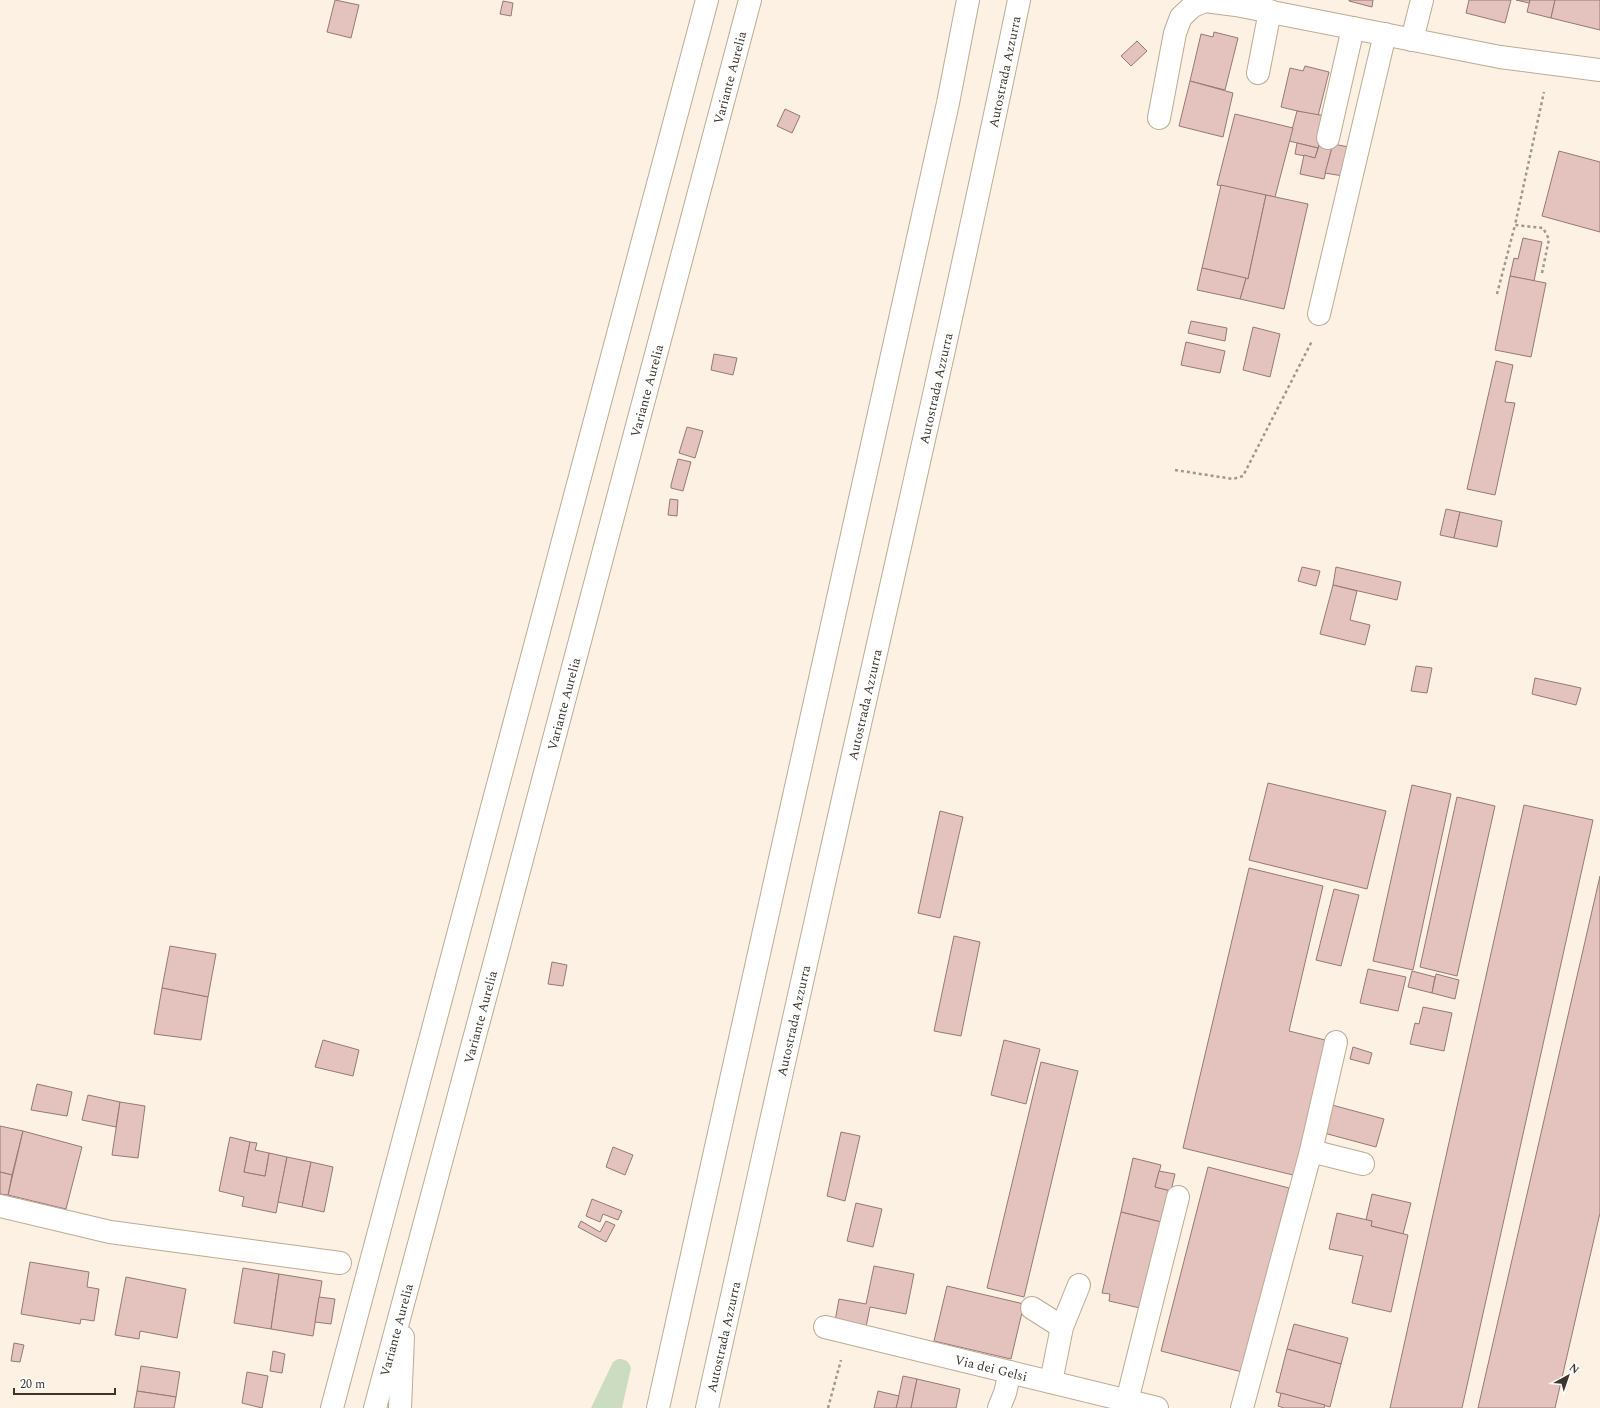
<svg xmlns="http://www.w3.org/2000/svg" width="1600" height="1408" font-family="Spectral,serif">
<rect width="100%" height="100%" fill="#fcf1e2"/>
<path fill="#ccdcc1" d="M 618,1359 C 626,1359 628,1361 631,1368 L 622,1408 L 591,1408 L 613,1362 Z"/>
<g fill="#e4c3be" stroke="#977874">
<polygon points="335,0 359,5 351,38 327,32"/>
<polygon points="1349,0 1373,0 1372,7 1349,1"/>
<polygon points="1469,0 1511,0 1505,23 1466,13"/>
<polygon points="1516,0 1530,0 1529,3"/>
<polygon points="1530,0 1555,0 1551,18 1527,12"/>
<polygon points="1555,0 1600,0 1600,30 1551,18"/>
<polygon points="503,1 513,3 511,16 500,14"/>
<polygon points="1214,32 1238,38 1225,90 1190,81 1201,34 1213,37"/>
<polygon points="1137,41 1147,51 1131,66 1121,56"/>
<polygon points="1305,66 1329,72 1318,116 1281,107 1290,68 1303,71"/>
<polygon points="1190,81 1233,93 1223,137 1179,126"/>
<polygon points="785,109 800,116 792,133 777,126"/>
<polygon points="1297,111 1326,116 1318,148 1289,141"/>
<polygon points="1235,114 1293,128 1275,197 1217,185"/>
<polygon points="1297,143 1318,148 1315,158 1295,154"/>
<polygon points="1320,143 1332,147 1324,179 1300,174 1304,155 1315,158"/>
<polygon points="1333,144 1349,147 1343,176 1325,173"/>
<polygon points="1559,151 1600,162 1600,232 1542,216"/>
<polygon points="1221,185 1266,195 1248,279 1202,268"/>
<polygon points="1266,195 1308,204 1284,309 1240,299 1246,278 1248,279"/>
<polygon points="1523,238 1542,242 1534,281 1510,276 1514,258 1518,259"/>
<polygon points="1202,268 1246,278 1240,299 1197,290"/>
<polygon points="1510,276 1546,283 1531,357 1495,350"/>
<polygon points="1191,321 1227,328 1225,341 1188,333"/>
<polygon points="1253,327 1280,334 1270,377 1243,370"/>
<polygon points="1186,342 1225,351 1220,373 1181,365"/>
<polygon points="714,354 737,358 733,375 711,370"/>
<polygon points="1496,361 1513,365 1505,402 1515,403 1495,495 1467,489"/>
<polygon points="687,427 703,431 695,458 679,453"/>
<polygon points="678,459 691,462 683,491 671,488 671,485"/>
<polygon points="670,499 678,500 677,516 668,515"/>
<polygon points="1446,509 1460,512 1454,538 1440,535"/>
<polygon points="1460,512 1502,521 1497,547 1454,538"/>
<polygon points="1302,567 1320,571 1316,586 1298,581"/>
<polygon points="1336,567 1401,582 1397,600 1333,585"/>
<polygon points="1333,585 1357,591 1350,620 1370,625 1365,645 1320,634"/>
<polygon points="1416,666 1432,668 1427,693 1411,691"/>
<polygon points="1535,678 1581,688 1576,705 1532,694"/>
<polygon points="1268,783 1386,811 1367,889 1249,860"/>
<polygon points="1412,785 1451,794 1413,970 1373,961"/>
<polygon points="1457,797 1495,806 1457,976 1420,967"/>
<polygon points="1524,805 1593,820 1462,1408 1390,1408"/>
<polygon points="940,811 963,817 940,918 918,913"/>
<polygon points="1249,868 1323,886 1289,1031 1329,1041 1297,1176 1183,1148"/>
<polygon points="1600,876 1600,1213 1555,1408 1478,1408"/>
<polygon points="1334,889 1359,895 1341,966 1316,960"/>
<polygon points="954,936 980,942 961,1036 934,1031"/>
<polygon points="170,946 216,954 208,997 162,988"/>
<polygon points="552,962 567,965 563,986 548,984"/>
<polygon points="1368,969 1406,977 1398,1011 1360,1003"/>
<polygon points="1412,971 1435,977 1432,993 1408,987"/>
<polygon points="1436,974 1459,980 1455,999 1432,993"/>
<polygon points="162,988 208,997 201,1040 154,1034"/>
<polygon points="1423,1007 1452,1013 1444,1051 1410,1044 1415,1023 1419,1024"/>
<polygon points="323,1040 359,1050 353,1076 315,1067"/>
<polygon points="1004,1040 1040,1049 1026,1104 991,1095"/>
<polygon points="1353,1047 1372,1053 1369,1064 1350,1059"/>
<polygon points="1041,1062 1078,1071 1024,1297 987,1288"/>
<polygon points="37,1084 72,1092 67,1116 31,1110"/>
<polygon points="88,1095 120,1102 116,1127 82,1120"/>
<polygon points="120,1102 145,1106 138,1158 112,1155"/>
<polygon points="1332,1105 1384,1119 1376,1147 1324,1133"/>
<polygon points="0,1126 23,1131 12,1175 0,1172"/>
<polygon points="23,1131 82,1147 66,1209 8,1195"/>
<polygon points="841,1132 860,1136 845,1201 827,1196"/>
<polygon points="230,1137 250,1142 244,1172 265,1176 269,1153 287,1157 276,1213 242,1206 244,1197 219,1191"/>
<polygon points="250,1142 257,1143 255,1150 269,1153 265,1176 244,1172"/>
<polygon points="613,1147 633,1155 625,1175 606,1167"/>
<polygon points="287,1157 311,1162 302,1207 278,1202"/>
<polygon points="1133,1158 1161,1165 1155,1187 1176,1192 1165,1223 1121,1212"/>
<polygon points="311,1162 333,1167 324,1212 302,1207"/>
<polygon points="1208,1167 1289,1188 1242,1372 1161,1351"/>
<polygon points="1159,1171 1175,1174 1171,1191 1155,1187"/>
<polygon points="0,1172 12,1175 8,1195 0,1194"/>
<polygon points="1372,1194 1411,1203 1403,1234 1371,1226 1372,1221 1366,1220"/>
<polygon points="592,1199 622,1211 618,1220 603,1214 600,1222 586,1216"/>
<polygon points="856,1203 882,1209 873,1247 847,1241"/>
<polygon points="1121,1212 1165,1223 1140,1308 1109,1301 1110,1294 1102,1293"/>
<polygon points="1337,1213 1372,1221 1371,1226 1408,1235 1391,1312 1352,1303 1363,1256 1329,1249"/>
<polygon points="581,1221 600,1232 606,1221 615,1225 606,1242 578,1227"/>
<polygon points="30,1262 89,1272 87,1287 99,1289 94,1321 81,1319 80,1324 21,1314"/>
<polygon points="874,1266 914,1274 906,1314 870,1307 866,1327 835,1321 839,1299 866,1304"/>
<polygon points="243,1268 279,1274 271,1329 234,1323"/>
<polygon points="279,1274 322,1281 313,1336 271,1329"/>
<polygon points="126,1277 186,1289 177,1338 140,1331 139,1339 115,1335"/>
<polygon points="947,1286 1024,1304 1011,1359 934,1341"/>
<polygon points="319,1297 335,1299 331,1324 315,1322"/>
<polygon points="1294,1324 1348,1338 1341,1364 1287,1349"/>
<polygon points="14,1343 24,1345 20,1362 11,1361"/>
<polygon points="1287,1349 1341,1364 1330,1407 1276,1392"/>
<polygon points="273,1351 285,1354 282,1373 270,1371"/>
<polygon points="141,1366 180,1372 176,1397 137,1391"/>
<polygon points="247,1372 268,1376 262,1408 242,1403"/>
<polygon points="903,1376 917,1379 911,1408 896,1408"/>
<polygon points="917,1379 960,1389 956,1408 911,1408"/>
<polygon points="137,1391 176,1397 174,1408 134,1408"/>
<polygon points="878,1391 899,1396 896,1408 874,1408"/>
<polygon points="1281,1393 1325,1405 1324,1408 1284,1408 1278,1406"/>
</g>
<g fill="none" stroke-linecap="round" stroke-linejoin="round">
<defs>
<g id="minor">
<polyline points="1412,40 1422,0"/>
<polyline points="1258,73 1270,11"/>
<polyline points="1159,118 1175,33 1181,17 1193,6 1205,1 1236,5 1500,57 1600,70"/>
<polyline points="1328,138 1353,28"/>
<polyline points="1319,314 1385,34"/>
<polyline points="1311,1151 1336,1042"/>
<polyline points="0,1206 110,1232 340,1263"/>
<polyline points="1032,1308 1062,1327"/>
<path id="s1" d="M 825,1327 L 1157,1408"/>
<polyline points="1051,1382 1062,1327 1079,1285"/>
<polyline points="1127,1401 1178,1197"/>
<polyline points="999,1408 1005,1393 1010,1372"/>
<polyline points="1242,1408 1311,1151 1363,1164"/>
</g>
<g id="highway">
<polyline points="332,1408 707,0"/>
<path id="s2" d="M 375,1408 L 499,946 L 750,0"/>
<polyline points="400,1408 403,1337"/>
<polyline points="658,1408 948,103 968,0"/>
<path id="s3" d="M 707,1408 C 748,1229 786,1049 827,870 C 892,581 959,291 1019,0"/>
</g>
</defs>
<use href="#minor" stroke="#bdab93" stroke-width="24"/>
<use href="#highway" stroke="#bdab93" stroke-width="24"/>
<g stroke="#a1988b" stroke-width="2.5" stroke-dasharray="3 3" stroke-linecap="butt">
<polyline points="1542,273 1549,239 1543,228 1515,225 1544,92"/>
<polyline points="1497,294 1515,225"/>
<polyline points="1175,470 1233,479 1243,476 1312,341"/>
<polyline points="828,1408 841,1360"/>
</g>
<use href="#minor" stroke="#fff" stroke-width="22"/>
<use href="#highway" stroke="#fff" stroke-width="22"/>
</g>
<g text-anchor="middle" stroke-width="3.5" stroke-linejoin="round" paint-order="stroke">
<g font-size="13" fill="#3d352c" stroke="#fff">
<text dy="5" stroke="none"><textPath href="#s3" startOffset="1369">Autostrada Azzurra</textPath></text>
<text dy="5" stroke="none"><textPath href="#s2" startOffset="1377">Variante Aurelia</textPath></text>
<text dy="5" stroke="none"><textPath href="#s3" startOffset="1045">Autostrada Azzurra</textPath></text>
<text dy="5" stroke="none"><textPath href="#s2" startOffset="1053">Variante Aurelia</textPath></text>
<text dy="5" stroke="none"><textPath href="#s2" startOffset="729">Variante Aurelia</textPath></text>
<text dy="5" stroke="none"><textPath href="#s3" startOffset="721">Autostrada Azzurra</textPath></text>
<text dy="5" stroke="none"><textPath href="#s2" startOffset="405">Variante Aurelia</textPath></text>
<text dy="5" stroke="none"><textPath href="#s3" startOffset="397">Autostrada Azzurra</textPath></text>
<text dy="5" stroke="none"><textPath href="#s2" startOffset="81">Variante Aurelia</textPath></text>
<text dy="5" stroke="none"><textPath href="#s3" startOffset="73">Autostrada Azzurra</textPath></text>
<text dy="5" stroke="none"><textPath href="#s1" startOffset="171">Via dei Gelsi</textPath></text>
</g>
</g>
<g transform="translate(1568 1376) rotate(40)" stroke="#ffffff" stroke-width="3" paint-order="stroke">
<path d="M0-3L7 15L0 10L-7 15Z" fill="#3d352c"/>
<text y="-6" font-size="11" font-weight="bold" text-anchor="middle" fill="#3d352c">N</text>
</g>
<path d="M14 1388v6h101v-6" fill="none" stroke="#3d352c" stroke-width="2"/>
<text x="20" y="1388" font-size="12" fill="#3d352c" stroke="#ffffff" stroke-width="3" paint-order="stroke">20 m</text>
</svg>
